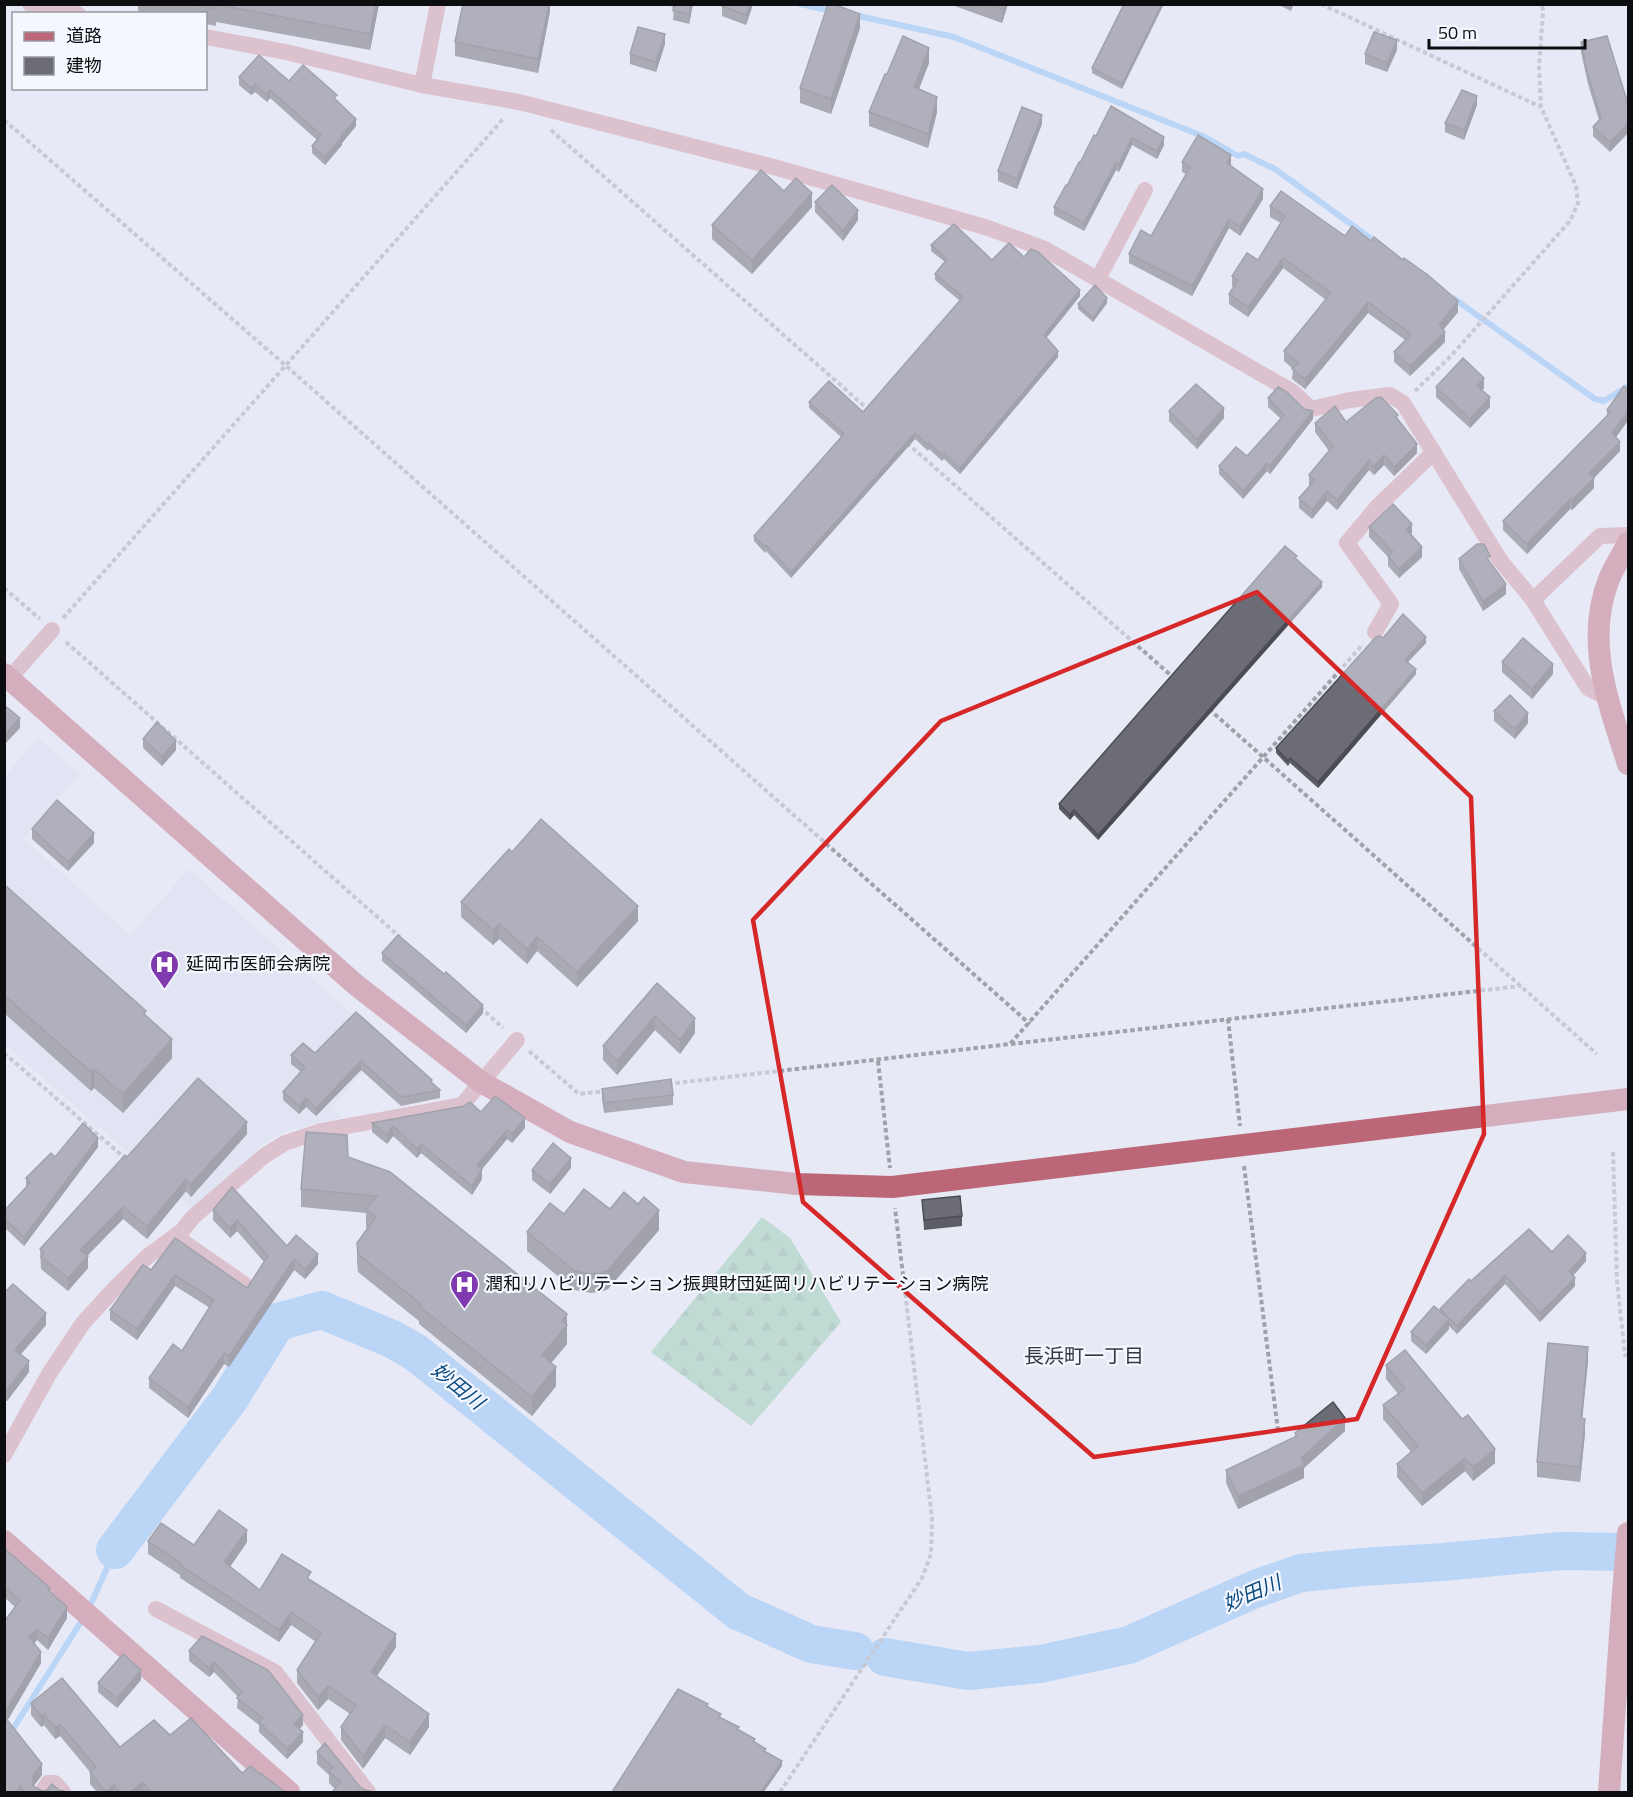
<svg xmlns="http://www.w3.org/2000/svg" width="1633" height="1797" font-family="'Titillium Web','Noto Sans JP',sans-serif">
<defs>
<pattern id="forest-firs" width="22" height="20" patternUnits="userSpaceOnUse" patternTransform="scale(1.5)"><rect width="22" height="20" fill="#90c7aa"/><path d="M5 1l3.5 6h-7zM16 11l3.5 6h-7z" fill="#7baa91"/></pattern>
</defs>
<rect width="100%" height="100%" fill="#e7eaf5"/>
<polygon fill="#d9def0" points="38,738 80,774 23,838 130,935 189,869 387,1045 331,1108 342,1117 289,1130 263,1144 196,1206 190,1207 5,1045 5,776"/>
<polygon fill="url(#forest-firs)" points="762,1217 790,1238 841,1322 751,1426 651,1352"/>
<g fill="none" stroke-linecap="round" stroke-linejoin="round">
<g stroke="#84bdf7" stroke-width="6">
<polyline points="800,4 832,11"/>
<polyline points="854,15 954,37 1205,137 1238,156 1244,154 1275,169 1377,243"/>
<polyline points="1453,298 1595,399 1604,401 1628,386"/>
<polyline points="89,1608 115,1550"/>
<polyline points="4,1743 84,1617"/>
</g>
<g stroke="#84bdf7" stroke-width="38">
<polyline points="115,1550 230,1398 277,1322 322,1310 392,1339 415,1352 738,1611 811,1644 855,1651"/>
<polyline points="885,1657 968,1671 1040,1664 1129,1645 1255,1589 1301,1573 1362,1567 1443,1562 1561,1551 1628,1552"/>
</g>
<g stroke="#9fa2aa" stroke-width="4" stroke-dasharray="4.5 3" stroke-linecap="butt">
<polyline points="1321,4 1541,107"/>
<polyline points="4,120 285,365 1030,1024"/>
<polyline points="551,130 870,411"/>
<polyline points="1415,391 1451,356 1570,221 1578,203 1576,186 1541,107 1539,66 1543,12 1542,4"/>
<polyline points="907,443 1174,678"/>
<polyline points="4,588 40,619"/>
<polyline points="63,618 504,118"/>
<polyline points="66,642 400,937"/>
<polyline points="1209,709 1597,1054"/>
<polyline points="480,1007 503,1028"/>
<polyline points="1228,1019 1240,1126"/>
<polyline points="1011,1044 1521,986"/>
<polyline points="529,1051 579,1094 607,1091"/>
<polyline points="4,1053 126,1159"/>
<polyline points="878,1061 890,1168"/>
<polyline points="668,1084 1010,1044 1363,644"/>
<polyline points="1613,1152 1617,1281 1625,1355 1628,1355"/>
<polyline points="1244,1166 1278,1430"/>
<polyline points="780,1792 922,1578 931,1554 932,1518 895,1208"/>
</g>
<g stroke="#ce939d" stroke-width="16">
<polyline points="30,4 78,14"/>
<polyline points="206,37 286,52 422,85 519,102 774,167 985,227 1045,249 1293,392 1311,409 1350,400 1390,395 1403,403 1500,560 1533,600 1588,688 1607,698"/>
<polyline points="422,85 438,4"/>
<polyline points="1098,279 1145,190"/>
<polyline points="1533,600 1600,536 1628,535"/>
<polyline points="1375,632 1391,604 1347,543 1378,506 1434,452"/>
<polyline points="9,679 52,630"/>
<polyline points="175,1236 244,1284"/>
<polyline points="4,1455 49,1374 83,1323 116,1287 148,1256 182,1231 193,1217 264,1156 285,1143 321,1131 462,1105 517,1040"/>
<polyline points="156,1609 275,1672 368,1792"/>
<polyline points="42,1792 48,1783 55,1783 63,1792"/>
</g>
<g stroke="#bc6778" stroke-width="22">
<path d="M 1628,543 C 1622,555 1614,567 1609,579 C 1584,642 1609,704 1628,764"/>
<polyline points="4,674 356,985 481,1082 570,1132 684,1172 797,1184 892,1187 1628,1099"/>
<polyline points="4,1541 289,1792"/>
<polyline points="1609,1792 1623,1592 1628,1533"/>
</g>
</g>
<g fill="#5d5d65">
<polygon points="138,4 379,4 370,50 216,22 216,26 206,24 206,14 150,14 138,11"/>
<polygon points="550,4 550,11 538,73 455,56 455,42"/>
<polygon points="662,4 693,4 689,24 673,20 674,7"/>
<polygon points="753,4 746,25 722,16 722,6"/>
<polygon points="949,4 1008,4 1002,23"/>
<polygon points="1124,4 1122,89 1092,73 1092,68"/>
<polygon points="1277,4 1294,4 1291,11"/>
<polygon points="860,28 831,114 800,103 800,88"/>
<polygon points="1581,42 1629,107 1610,152 1593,136 1593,127 1599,120 1588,84 1581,52"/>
<polygon points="665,44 656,72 630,64 630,54"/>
<polygon points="1397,50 1387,72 1365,64 1365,54"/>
<polygon points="929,63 919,89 937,112 928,148 869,126 869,112 887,74"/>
<polygon points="239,77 289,81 337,101 356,126 342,143 342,145 325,165 312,153 312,146 317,140 270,98 267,102 255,92 251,95 239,85"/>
<polygon points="1477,105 1464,140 1445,132 1445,123"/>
<polygon points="1111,106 1164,145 1157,159 1132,145 1119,172 1116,170 1084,231 1054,215 1054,207 1067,186 1096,136"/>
<polygon points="1042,124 1017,189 998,181 998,171"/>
<polygon points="1182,162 1231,165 1263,199 1240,236 1229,228 1192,296 1129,263 1129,254 1151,236 1186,174 1182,172"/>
<polygon points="784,191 812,207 752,274 712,239 712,225"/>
<polygon points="815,202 858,220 843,241 815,212"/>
<polygon points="1270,206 1345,236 1458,312 1443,330 1445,342 1410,376 1394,362 1394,352 1405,340 1368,313 1305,389 1292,379 1293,369 1284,361 1284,351 1326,300 1283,268 1248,317 1229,304 1229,294 1234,287 1232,286 1232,276 1258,260 1281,223 1270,217"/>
<polygon points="931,245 992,260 1024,257 1080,296 1046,338 1058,357 960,474 944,459 942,461 929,449 928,451 915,439 791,578 766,551 765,553 754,541 754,536 841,437 809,408 809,402 863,412 960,301 935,280 935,274 945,262 931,251"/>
<polygon points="1107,303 1093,322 1078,309 1078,304"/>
<polygon points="1436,387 1484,388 1482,390 1490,407 1470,428 1436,397"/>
<polygon points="1629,390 1629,419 1616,437 1620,451 1594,478 1594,488 1572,510 1570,509 1527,554 1503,530 1503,521 1607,415 1607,410"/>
<polygon points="1268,398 1313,419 1270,474 1267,471 1243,499 1219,474 1219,466 1247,456 1281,419 1268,407"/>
<polygon points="1169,411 1224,418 1197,449 1169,421"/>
<polygon points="1398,419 1417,453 1394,476 1384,465 1374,475 1369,470 1337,510 1327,501 1312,519 1299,508 1299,498 1310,486 1309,485 1309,475 1329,451 1315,432 1315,423"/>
<polygon points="1369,527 1412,533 1411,534 1422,557 1399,578 1388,566 1388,557 1369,537"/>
<polygon points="1297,559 1322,587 1098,840 1074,815 1070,820 1059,809 1059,804"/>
<polygon points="1459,559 1490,562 1506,594 1483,611 1459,569"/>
<polygon points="1383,638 1426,643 1408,662 1416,674 1318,788 1290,763 1288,766 1276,753 1276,748"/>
<polygon points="1502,662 1553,674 1532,699 1502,672"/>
<polygon points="1494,711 1528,723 1515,739 1494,721"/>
<polygon points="143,739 176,750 162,766 143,748"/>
<polygon points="32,829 94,843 68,871 32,839"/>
<polygon points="512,852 638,921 577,987 537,951 527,964 499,939 493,945 461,917 461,902"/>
<polygon points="4,887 146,1016 172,1058 123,1113 94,1088 91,1091 4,1013"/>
<polygon points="382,953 483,1013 466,1033 382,961"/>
<polygon points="657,983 695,1033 680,1054 655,1030 617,1075 603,1060 603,1046"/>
<polygon points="356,1012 440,1090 440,1098 401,1106 361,1070 316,1116 306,1107 299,1114 283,1100 283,1092 301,1072 291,1064 291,1055 315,1053"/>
<polygon points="602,1089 673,1095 673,1105 604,1113 602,1099"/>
<polygon points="481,1112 525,1128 512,1143 507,1139 482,1169 482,1179 472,1195 421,1153 417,1158 393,1136 387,1144 372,1132 372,1123"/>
<polygon points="247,1134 191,1197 186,1191 147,1239 123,1219 88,1255 88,1268 68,1291 41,1269 40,1249 127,1157"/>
<polygon points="98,1147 24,1246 4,1227 4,1211 26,1187 26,1178 55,1157"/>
<polygon points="348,1157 567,1314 567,1344 551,1363 556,1386 532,1416 419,1324 419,1321 358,1272 357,1261 357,1243 367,1228 366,1228 366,1213 301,1207 301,1189"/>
<polygon points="571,1168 550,1194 532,1180 532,1170"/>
<polygon points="232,1187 287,1246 318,1264 305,1279 294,1270 229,1367 224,1364 188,1418 149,1388 149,1378 182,1351 210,1308 175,1286 137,1340 110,1320 110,1310 151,1270 247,1288 264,1262 237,1231 230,1238 213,1220 213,1210"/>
<polygon points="922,1200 962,1216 962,1226 924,1230"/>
<polygon points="610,1209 659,1230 608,1289 600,1292 591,1293 575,1290 527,1251 527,1232 564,1214"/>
<polygon points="1552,1252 1586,1261 1573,1276 1575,1286 1540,1322 1505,1284 1457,1334 1449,1326 1449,1329 1426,1354 1411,1341 1411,1332 1440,1311 1440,1309 1471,1281"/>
<polygon points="4,1293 46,1325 21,1354 29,1372 7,1401 4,1399"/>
<polygon points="1588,1361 1582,1418 1585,1433 1580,1482 1537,1477 1537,1462"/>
<polygon points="1386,1365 1495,1463 1473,1481 1465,1471 1422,1506 1397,1477 1397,1464 1411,1452 1383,1419 1383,1405 1398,1394 1386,1379"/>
<polygon points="1345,1431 1304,1468 1304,1478 1238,1509 1226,1483 1226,1470 1295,1438 1295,1433"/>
<polygon points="148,1541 194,1545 247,1542 230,1567 260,1590 311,1580 396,1647 377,1676 429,1727 410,1755 385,1738 363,1769 341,1740 341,1727 350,1714 328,1699 318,1710 297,1683 297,1670 316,1642 291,1625 279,1642 180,1578 180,1575 148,1554"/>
<polygon points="4,1548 50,1591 67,1618 48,1650 37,1640 34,1643 41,1663 7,1721 4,1723 4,1622 15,1607 4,1597"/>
<polygon points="202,1636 303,1725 299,1729 303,1742 287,1759 259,1732 259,1725 237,1708 238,1697 214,1672 209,1677 189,1661 189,1651"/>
<polygon points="141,1680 117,1708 98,1692 98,1683"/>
<polygon points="31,1703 120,1747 170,1735 242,1773 259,1774 285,1792 97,1792 90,1784 90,1772 60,1736 55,1739 44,1725 41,1727 31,1715"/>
<polygon points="317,1752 360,1787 365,1790 372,1792 332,1792 335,1789 329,1783 329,1775 317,1764"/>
<polygon points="42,1775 33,1786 42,1791 59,1790 65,1792 4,1792"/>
</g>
<g fill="#4c4c53">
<polygon points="376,4 379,4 370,50 370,34"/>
<polygon points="549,4 550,4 550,11 538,73 538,59"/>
<polygon points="691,4 693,4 689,24 689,14"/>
<polygon points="750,4 753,4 746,25 746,15"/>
<polygon points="1003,4 1008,4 1002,23 1002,9"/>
<polygon points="1162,4 1164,4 1122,89 1122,84"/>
<polygon points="860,14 860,28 831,114 831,99"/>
<polygon points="665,34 665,44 656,72 656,62"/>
<polygon points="1397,40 1397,50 1387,72 1387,63"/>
<polygon points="929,48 929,63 914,101 914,87"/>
<polygon points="255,84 255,92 251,95 251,88"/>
<polygon points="270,90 270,98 267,102 267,95"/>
<polygon points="1477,96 1477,105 1464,140 1464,130"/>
<polygon points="937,97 937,112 928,148 928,134"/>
<polygon points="1042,115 1042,124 1017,189 1017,179"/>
<polygon points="356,119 356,126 342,143 342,145 325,165 325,157"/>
<polygon points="1629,122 1629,132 1610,152 1610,142"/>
<polygon points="1164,137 1164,145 1157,159 1157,151"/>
<polygon points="1132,138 1132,145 1119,172 1119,164"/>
<polygon points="1231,155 1231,165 1227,172 1227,163"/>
<polygon points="1116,163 1116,170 1084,231 1084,223"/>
<polygon points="1263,189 1263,199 1240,236 1240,227"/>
<polygon points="812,193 812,207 752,274 752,260"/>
<polygon points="858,210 858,220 843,241 843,231"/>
<polygon points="1229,219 1229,228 1192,296 1192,286"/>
<polygon points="1283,258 1283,268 1248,317 1248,307"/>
<polygon points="1080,290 1080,296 1044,341 1044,335"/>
<polygon points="1107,298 1107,303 1093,322 1093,318"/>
<polygon points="1458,301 1458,312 1439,335 1439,325"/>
<polygon points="1368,302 1368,313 1305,389 1305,379"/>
<polygon points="1445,332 1445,342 1410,376 1410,366"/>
<polygon points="1058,351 1058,357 960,474 960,468"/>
<polygon points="1484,378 1484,388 1477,395 1477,386"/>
<polygon points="1490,397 1490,407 1470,428 1470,419"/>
<polygon points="1224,408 1224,418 1197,449 1197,439"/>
<polygon points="1629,410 1629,419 1612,443 1612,433"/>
<polygon points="1313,411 1313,419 1270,474 1270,466"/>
<polygon points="915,433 915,439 791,578 791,572"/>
<polygon points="1620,442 1620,451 1589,483 1589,473"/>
<polygon points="1417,444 1417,453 1394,476 1394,467"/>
<polygon points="1384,455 1384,465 1374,475 1374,466"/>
<polygon points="1369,460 1369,470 1337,510 1337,500"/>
<polygon points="1267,463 1267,471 1243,499 1243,491"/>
<polygon points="1594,478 1594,488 1572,510 1572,500"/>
<polygon points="1327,491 1327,501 1312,519 1312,510"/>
<polygon points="1570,499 1570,509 1527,554 1527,544"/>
<polygon points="1412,524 1412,533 1406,539 1406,529"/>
<polygon points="1422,547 1422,557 1399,578 1399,569"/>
<polygon points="1322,582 1322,587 1098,840 1098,835"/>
<polygon points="1506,584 1506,594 1483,611 1483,601"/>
<polygon points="1426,637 1426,643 1405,665 1405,660"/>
<polygon points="1553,664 1553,674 1532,699 1532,689"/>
<polygon points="1416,669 1416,674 1318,788 1318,782"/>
<polygon points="1528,713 1528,723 1515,739 1515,729"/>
<polygon points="20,718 20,728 4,745 4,735"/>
<polygon points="176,741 176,750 162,766 162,756"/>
<polygon points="1074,810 1074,815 1070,820 1070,815"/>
<polygon points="94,833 94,843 68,871 68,862"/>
<polygon points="638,906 638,921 577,987 577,972"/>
<polygon points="499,924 499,939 493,945 493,930"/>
<polygon points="537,937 537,951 527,964 527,949"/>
<polygon points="483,1005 483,1013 466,1033 466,1025"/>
<polygon points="655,1016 655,1030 617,1075 617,1061"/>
<polygon points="695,1018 695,1033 680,1054 680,1040"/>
<polygon points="172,1039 172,1058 123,1113 123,1094"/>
<polygon points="361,1061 361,1070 316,1116 316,1108"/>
<polygon points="94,1069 94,1088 91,1091 91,1072"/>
<polygon points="306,1098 306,1107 299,1114 299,1106"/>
<polygon points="525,1118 525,1128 512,1143 512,1134"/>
<polygon points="247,1122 247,1134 191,1197 191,1184"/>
<polygon points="393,1126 393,1136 387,1144 387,1135"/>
<polygon points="507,1130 507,1139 477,1175 477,1165"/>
<polygon points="98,1138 98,1147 24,1246 24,1237"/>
<polygon points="421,1144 421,1153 417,1158 417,1149"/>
<polygon points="571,1158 571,1168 550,1194 550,1184"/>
<polygon points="482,1169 482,1179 472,1195 472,1186"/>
<polygon points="186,1179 186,1191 147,1239 147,1226"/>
<polygon points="123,1207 123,1219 80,1263 80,1250"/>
<polygon points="659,1210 659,1230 608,1289 600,1292 600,1273"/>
<polygon points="237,1220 237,1231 230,1238 230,1228"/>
<polygon points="1586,1253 1586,1261 1569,1280 1569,1271"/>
<polygon points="318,1254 318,1264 305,1279 305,1269"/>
<polygon points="88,1256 88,1268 68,1291 68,1278"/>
<polygon points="294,1259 294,1270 229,1367 229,1356"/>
<polygon points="175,1275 175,1286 137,1340 137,1329"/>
<polygon points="1505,1275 1505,1284 1457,1334 1457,1326"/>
<polygon points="1575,1278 1575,1286 1540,1322 1540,1313"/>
<polygon points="46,1313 46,1325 15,1361 15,1350"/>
<polygon points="567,1314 567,1344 542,1374 542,1355 562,1321"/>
<polygon points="1449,1319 1449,1329 1426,1354 1426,1345"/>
<polygon points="1588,1347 1588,1361 1581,1433 1581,1418"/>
<polygon points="224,1353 224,1364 188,1418 188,1407"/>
<polygon points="29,1361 29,1372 7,1401 7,1390"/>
<polygon points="556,1367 556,1386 532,1416 532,1397"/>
<polygon points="1345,1418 1345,1431 1304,1468 1304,1478 1238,1509 1238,1496 1301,1458"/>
<polygon points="1585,1419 1585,1433 1580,1482 1580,1467"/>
<polygon points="1495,1449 1495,1463 1473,1481 1473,1467"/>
<polygon points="1465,1458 1465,1471 1422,1506 1422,1493"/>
<polygon points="247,1530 247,1542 224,1575 224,1562"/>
<polygon points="67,1607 67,1618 48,1650 48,1638"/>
<polygon points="291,1612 291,1625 279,1642 279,1630"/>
<polygon points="37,1629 37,1640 29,1649 29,1637"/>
<polygon points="396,1634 396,1647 371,1685 371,1672"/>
<polygon points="41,1652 41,1663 7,1721 4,1723 4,1711"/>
<polygon points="214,1662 214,1672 209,1677 209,1668"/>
<polygon points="141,1670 141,1680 117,1708 117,1698"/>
<polygon points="328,1686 328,1699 318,1710 318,1697"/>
<polygon points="44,1714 44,1725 41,1727 41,1716"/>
<polygon points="429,1714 429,1727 410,1755 410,1742"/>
<polygon points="303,1715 303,1725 294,1734 294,1724"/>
<polygon points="60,1724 60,1736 55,1739 55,1728"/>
<polygon points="385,1725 385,1738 363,1769 363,1756"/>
<polygon points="303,1732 303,1742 287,1759 287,1749"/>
<polygon points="782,1761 782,1766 764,1792 761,1792"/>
<polygon points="42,1764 42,1775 33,1787 33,1775"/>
<polygon points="143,1782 143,1792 130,1792"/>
<polygon points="114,1785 114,1792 106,1792"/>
</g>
<g fill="#6c6c76" stroke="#4c4c53" stroke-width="1.5">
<polygon points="191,4 211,4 216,9"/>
<polygon points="215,4 376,4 370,34"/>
<polygon points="463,4 549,4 538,59 455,42"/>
<polygon points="674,4 691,4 689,14 673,11"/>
<polygon points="723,4 750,4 746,15 722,6"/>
<polygon points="828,4 833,4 860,14 831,99 800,88"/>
<polygon points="989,4 1003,4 1002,9"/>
<polygon points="1124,4 1162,4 1122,84 1092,68"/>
<polygon points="638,27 665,34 656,62 630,54"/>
<polygon points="1374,32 1397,40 1387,63 1365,54"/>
<polygon points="903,36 929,48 914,87 937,97 928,134 869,112 885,74 887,74"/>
<polygon points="1607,36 1629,107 1629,122 1610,142 1593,127 1601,118 1588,75 1581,42"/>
<polygon points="259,55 289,81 303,65 337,95 334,98 356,119 341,136 342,137 325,157 312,146 321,135 270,90 267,95 255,84 251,88 239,77"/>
<polygon points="1462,90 1477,96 1464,130 1445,123"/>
<polygon points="1111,106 1164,137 1157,151 1132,138 1119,164 1116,163 1084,223 1054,207 1066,185 1067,186 1079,162 1080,163 1094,135 1096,136"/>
<polygon points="1022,107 1042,115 1017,179 998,171"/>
<polygon points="1198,135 1231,155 1227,163 1263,189 1240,227 1229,219 1192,286 1129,254 1141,230 1151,236 1190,167 1182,162"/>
<polygon points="761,170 784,191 796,178 812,193 752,260 712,225"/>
<polygon points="832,185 858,210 843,231 815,202"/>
<polygon points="1281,191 1345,236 1352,226 1371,241 1374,237 1403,260 1404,258 1428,275 1458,301 1439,325 1445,332 1410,366 1394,352 1411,334 1368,302 1305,379 1292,369 1298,363 1284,351 1331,293 1283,258 1248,307 1229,294 1238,280 1232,276 1247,253 1258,260 1285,216 1270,206"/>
<polygon points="954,224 992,260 1009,243 1024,257 1031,249 1038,252 1080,290 1044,335 1058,351 960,468 944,453 942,455 929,443 928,445 915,433 791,572 766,545 765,547 754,536 844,434 809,402 829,381 863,412 963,297 935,274 947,259 931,245"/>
<polygon points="1095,285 1107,298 1093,318 1078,304"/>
<polygon points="1463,358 1484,378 1477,386 1490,397 1470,419 1436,387"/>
<polygon points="1196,384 1224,408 1197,439 1169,411"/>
<polygon points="1624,386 1629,390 1629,410 1612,433 1620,442 1589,473 1594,478 1572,500 1570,499 1527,544 1503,521 1611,412 1607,410"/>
<polygon points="1278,387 1287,392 1304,409 1313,411 1270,466 1267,463 1243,491 1219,466 1236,447 1247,456 1284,415 1268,398"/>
<polygon points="1381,397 1398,415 1396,417 1417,444 1394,467 1384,455 1374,466 1369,460 1337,500 1327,491 1312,510 1299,498 1315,480 1309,475 1333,446 1315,423 1335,406 1346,422 1376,398"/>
<polygon points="1393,504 1412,524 1406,529 1422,547 1399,569 1388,556 1393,552 1369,527"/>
<polygon points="1477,544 1484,544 1490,556 1487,558 1506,584 1483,601 1459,559"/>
<polygon points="1285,546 1297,556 1295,558 1322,582 1098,835 1074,810 1070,815 1059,804"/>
<polygon points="1403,614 1426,637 1405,660 1416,669 1318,782 1290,758 1288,761 1276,748 1376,637 1380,636 1383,638"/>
<polygon points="1523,638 1553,664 1532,689 1502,662"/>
<polygon points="1510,695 1528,713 1515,729 1494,711"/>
<polygon points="4,705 20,718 4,735"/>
<polygon points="157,722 176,741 162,756 143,739"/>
<polygon points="57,800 94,833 68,862 32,829"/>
<polygon points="541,819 638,906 577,972 537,937 527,949 499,924 493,930 461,902 509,849 512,852"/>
<polygon points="6,886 146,1011 144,1014 172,1039 123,1094 94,1069 91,1072 4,995 4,887"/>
<polygon points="398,935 444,974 446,972 483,1005 466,1025 382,953"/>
<polygon points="657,983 695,1018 680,1040 655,1016 617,1061 603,1046"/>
<polygon points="356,1012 432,1080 431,1082 440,1090 401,1097 361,1061 316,1108 306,1098 299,1106 283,1092 305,1067 291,1055 303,1043 315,1053"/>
<polygon points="198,1078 247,1122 191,1184 186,1179 147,1226 123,1207 80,1250 88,1256 68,1278 41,1257 44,1253 40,1249 125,1155 127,1157"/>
<polygon points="671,1079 673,1095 604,1103 602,1089"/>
<polygon points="495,1096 525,1118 512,1134 507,1130 477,1165 482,1169 472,1186 421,1144 417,1149 393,1126 387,1135 372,1123 464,1106 470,1102 481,1112"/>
<polygon points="83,1123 98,1138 24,1237 4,1218 4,1211 30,1183 26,1178 51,1153 55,1157"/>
<polygon points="306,1132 347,1135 348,1157 390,1172 567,1314 562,1321 567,1325 542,1355 556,1367 532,1397 419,1306 421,1304 358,1254 357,1243 376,1217 366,1209 377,1196 301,1189"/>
<polygon points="553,1143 571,1158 550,1184 532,1170"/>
<polygon points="232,1187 287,1246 296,1235 318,1254 305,1269 294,1259 229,1356 224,1353 188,1407 149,1378 173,1344 182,1351 214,1300 175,1275 137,1329 110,1310 141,1267 143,1265 151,1270 175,1238 247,1288 268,1256 237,1220 230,1228 213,1210"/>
<polygon points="584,1189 610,1209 624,1192 638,1204 644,1197 659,1210 608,1270 600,1273 591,1274 575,1271 527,1232 550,1203 564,1214"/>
<polygon points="960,1196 962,1216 924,1220 922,1200"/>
<polygon points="1529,1229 1552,1252 1568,1235 1586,1253 1569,1271 1575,1278 1540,1313 1505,1275 1457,1326 1440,1309 1469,1279 1471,1281"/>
<polygon points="13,1284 46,1313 15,1350 29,1361 7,1390 4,1387 4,1293"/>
<polygon points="1434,1306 1449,1319 1426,1345 1411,1332"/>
<polygon points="1548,1343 1588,1347 1581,1418 1585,1419 1580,1467 1537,1462"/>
<polygon points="1405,1350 1462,1419 1468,1415 1495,1449 1473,1467 1465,1458 1422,1493 1397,1464 1418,1446 1383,1405 1405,1389 1386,1365"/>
<polygon points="1333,1402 1345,1418 1301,1458 1304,1465 1238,1496 1226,1470 1297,1436 1295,1433"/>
<polygon points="219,1510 247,1530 224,1562 260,1590 282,1554 311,1572 307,1578 396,1634 371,1672 429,1714 410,1742 385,1725 363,1756 341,1727 356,1705 328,1686 318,1697 297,1670 321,1633 291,1612 279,1630 180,1565 181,1563 148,1541 161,1523 194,1545"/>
<polygon points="4,1548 50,1588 48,1590 67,1607 48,1638 37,1629 29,1637 41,1652 7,1709 4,1711 4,1622 20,1600 4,1586"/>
<polygon points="202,1636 268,1670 303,1715 294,1724 303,1732 287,1749 259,1722 263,1718 237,1698 242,1692 214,1662 209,1668 189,1651"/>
<polygon points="123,1654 141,1670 117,1698 98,1683"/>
<polygon points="62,1678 120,1747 154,1720 170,1735 191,1718 242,1773 251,1766 259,1774 260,1773 285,1792 150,1792 143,1782 130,1792 120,1792 114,1785 106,1792 90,1772 96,1767 60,1724 55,1728 44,1714 41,1716 31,1703"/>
<polygon points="678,1689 708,1704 706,1706 721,1714 719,1717 739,1727 737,1729 755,1739 753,1741 766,1749 764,1751 782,1761 761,1792 612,1792"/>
<polygon points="8,1721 42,1764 33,1775 33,1786 42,1791 47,1790 52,1784 59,1790 64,1791 65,1792 25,1792 20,1786 17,1792 4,1792 4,1724"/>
<polygon points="325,1743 360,1787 365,1790 370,1791 372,1792 332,1792 341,1782 329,1772 333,1767 317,1752"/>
</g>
<path d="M0 0H1633V1797H0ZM 1257,592 L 1471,797 L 1484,1134 L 1357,1419 L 1094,1457 L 803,1202 L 753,920 L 941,721 Z" fill="#e7eaf5" fill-opacity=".55" fill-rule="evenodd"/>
<path fill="none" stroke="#d62828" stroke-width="4.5" stroke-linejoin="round" d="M 1257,592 L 1471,797 L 1484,1134 L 1357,1419 L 1094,1457 L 803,1202 L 753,920 L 941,721 Z"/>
<defs>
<symbol id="hospital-pin" viewBox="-11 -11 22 30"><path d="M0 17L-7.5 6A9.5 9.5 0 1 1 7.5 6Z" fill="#7e3aae" stroke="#f5f7fe"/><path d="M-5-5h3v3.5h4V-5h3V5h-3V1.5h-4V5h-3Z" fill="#fff"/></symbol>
</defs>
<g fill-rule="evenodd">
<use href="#hospital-pin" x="148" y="948" width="33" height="45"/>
<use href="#hospital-pin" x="448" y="1268" width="33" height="45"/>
</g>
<g text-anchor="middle" stroke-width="4.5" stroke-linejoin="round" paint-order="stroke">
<g font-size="18" fill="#0c0d10" stroke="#f5f7fe" text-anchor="start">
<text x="186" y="970">延岡市医師会病院</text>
<text x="485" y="1290">潤和リハビリテーション振興財団延岡リハビリテーション病院</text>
</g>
<g font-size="20" fill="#363841" stroke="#f5f7fe">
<text x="1084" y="1363">長浜町一丁目</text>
</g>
<g font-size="20" font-style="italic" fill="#0a4a7e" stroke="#f5f7fe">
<text transform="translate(458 1386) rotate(39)" y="7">妙田川</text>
<text transform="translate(1252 1593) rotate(-23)" y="7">妙田川</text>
</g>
</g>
<rect width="1633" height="1797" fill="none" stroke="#0c0d10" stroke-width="12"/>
<rect x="12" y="12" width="195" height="78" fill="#f5f7fe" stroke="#98999f" stroke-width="1.5"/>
<rect x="24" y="32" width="30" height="9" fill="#bc6778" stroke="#98999f" stroke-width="1.5"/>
<text x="66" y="42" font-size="18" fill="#0c0d10">道路</text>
<rect x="24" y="57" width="30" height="18" fill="#6c6c76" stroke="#98999f" stroke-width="1.5"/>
<text x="66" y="72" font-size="18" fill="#0c0d10">建物</text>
<path d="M1429 39v9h156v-9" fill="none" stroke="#0c0d10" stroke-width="3"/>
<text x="1438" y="39" font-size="18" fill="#0c0d10" stroke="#f5f7fe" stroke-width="4.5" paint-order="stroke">50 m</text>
</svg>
